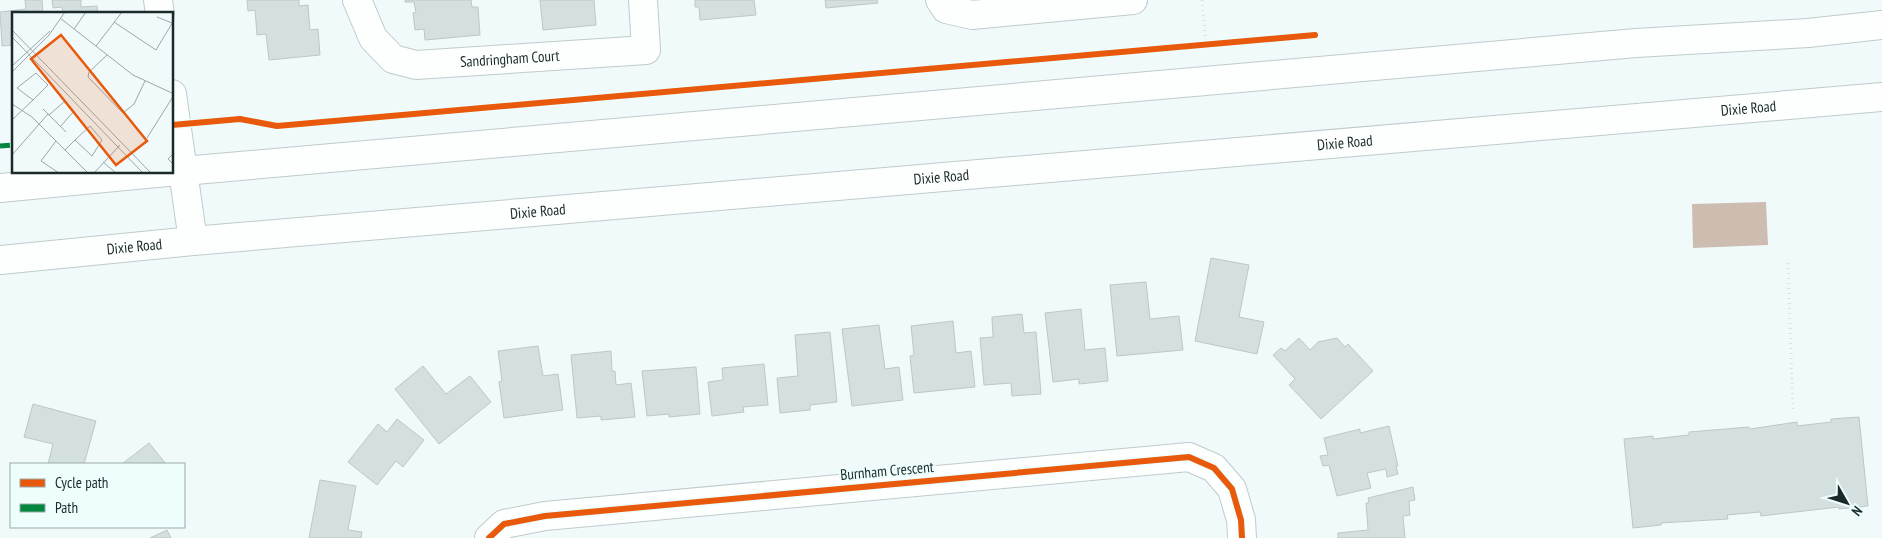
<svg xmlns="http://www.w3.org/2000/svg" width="1882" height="538" font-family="'PT Sans Narrow',sans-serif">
<rect width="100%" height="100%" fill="#f1fafa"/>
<polygon fill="#cdbcb0" points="1766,202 1768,245 1693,248 1692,204"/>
<g fill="#d4dfdf" stroke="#bcc8c8">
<polygon points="25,0 42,0 43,14 14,14 14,45 2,46 0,12 26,9"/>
<polygon points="52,0 81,0 81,7 97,6 98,14 63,14 62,7 53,8"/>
<polygon points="247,0 299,0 299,6 308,5 310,30 318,29 320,55 269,60 266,34 257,35 255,10 248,11"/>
<polygon points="405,0 471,0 472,7 478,7 480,35 425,40 424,29 415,30 413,13 416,12 414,2 405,2"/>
<polygon points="540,0 594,0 596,25 543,30"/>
<polygon points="695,0 754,0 756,15 700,20 699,7 695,7"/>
<polygon points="825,0 877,0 878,3 826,8"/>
<polygon points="1211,258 1249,265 1239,317 1264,322 1257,354 1195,341"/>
<polygon points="1146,282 1150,319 1179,316 1183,350 1117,356 1110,285"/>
<polygon points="1081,309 1085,350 1105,348 1108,381 1079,384 1079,379 1053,382 1045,313"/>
<polygon points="1022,314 1024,333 1036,332 1041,394 1012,396 1011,383 984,385 980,338 993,337 992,317"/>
<polygon points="953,321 956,353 971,351 975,387 914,393 910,356 914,355 911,326"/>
<polygon points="879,325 885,369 899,367 903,400 852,406 842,329"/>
<polygon points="830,332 837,402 810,405 810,410 780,413 777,378 798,376 795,335"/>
<polygon points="1299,338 1310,350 1318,342 1337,338 1345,347 1348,344 1373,371 1321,419 1289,385 1295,379 1273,355 1281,348 1285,351"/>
<polygon points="538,346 543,376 558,374 563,410 504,418 499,382 502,381 498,351"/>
<polygon points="611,351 612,371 615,371 616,385 631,383 635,417 601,420 601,416 577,418 571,355"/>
<polygon points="764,364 768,405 743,407 744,412 712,416 708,382 723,380 722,368"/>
<polygon points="423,366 446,394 470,376 491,402 439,444 395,389"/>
<polygon points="696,367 700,414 669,417 669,414 647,416 642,371"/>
<polygon points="33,404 96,421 84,464 48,464 53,444 24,437"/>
<polygon points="1859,417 1868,506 1839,509 1839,507 1761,516 1760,512 1727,515 1728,519 1661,523 1661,525 1633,528 1624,439 1653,436 1653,439 1689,435 1689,432 1749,427 1750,429 1797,422 1797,426 1831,422 1831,419"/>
<polygon points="397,419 424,440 403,467 396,461 377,485 348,462 378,424 387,432"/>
<polygon points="1389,426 1398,466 1396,466 1398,474 1387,477 1386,469 1367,473 1371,488 1337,496 1329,465 1323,466 1320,456 1328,455 1324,438 1360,429 1360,433"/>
<polygon points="149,443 166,464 122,464"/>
<polygon points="320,480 356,486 348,530 362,532 361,538 309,538"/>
<polygon points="1413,487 1415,500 1409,501 1410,515 1403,516 1405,538 1338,538 1338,533 1368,530 1366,503 1369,503 1368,498"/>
<polygon points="167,530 171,538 150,538"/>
</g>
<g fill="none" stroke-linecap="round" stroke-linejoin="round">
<defs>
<g id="minor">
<polyline points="158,0 160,14"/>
<path id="s1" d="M 357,0 L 373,38 L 393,59 L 416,65 L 646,50 L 643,0"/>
<polyline points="940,0 946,9 972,15 1133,0"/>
<polyline points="172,94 193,241"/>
<polyline points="489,538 504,524 545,516 1189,457 1214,468 1232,489 1241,520 1242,538"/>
</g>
<g id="secondary">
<polyline points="172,172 1636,43 1808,33 1882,25"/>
<polyline points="0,188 167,172"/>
<path id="s2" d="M 0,260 L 193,241 L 1882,97"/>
</g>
</defs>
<use href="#minor" stroke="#bfcbcb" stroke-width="30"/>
<use href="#secondary" stroke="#bfcbcb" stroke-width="30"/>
<g stroke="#dce0e0" stroke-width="3" stroke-dasharray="1 4" stroke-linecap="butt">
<polyline points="1202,0 1206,45"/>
<polyline points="1788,263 1793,410"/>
</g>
<use href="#minor" stroke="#fdfefe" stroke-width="28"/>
<use href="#secondary" stroke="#fdfefe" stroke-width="28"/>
<polyline stroke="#00873e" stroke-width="5" stroke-dasharray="10 5" stroke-linecap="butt" points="0,146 14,145"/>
<defs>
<g id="cycleway">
<polyline points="172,125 240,119 277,126 1315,35"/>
<polyline points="489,538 504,524 545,516 1189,457 1214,468 1232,489 1241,520 1242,538"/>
</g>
</defs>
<use href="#cycleway" stroke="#edfefd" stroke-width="9"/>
<use href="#cycleway" stroke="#e8590c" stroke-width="6"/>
</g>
<g text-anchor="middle" stroke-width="4.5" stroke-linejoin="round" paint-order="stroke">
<g font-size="15" fill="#1a2a2a" stroke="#edfefd">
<text dy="5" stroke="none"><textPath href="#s1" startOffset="188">Sandringham Court</textPath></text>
<text dy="5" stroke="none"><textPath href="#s2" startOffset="1755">Dixie Road</textPath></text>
<text dy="5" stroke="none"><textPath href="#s2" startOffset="1350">Dixie Road</textPath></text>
<text dy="5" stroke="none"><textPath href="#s2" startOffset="945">Dixie Road</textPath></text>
<text dy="5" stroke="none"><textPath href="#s2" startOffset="540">Dixie Road</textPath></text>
<text dy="5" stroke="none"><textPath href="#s2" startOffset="135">Dixie Road</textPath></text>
<text transform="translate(887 471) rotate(-5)" y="5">Burnham Crescent</text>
</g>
</g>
<g transform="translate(12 12)">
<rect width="161" height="161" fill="#f1fafa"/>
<path fill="none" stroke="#9ba7a7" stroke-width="1" d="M 145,5 L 160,11M 48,6 L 121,63 L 162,82M 102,10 L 144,38 L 162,8M 62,17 L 74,0M 0,18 L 139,161M 0,25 L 131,161M 84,34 L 110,0M 95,43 L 77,60 L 76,65 L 111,101 L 122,92 L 133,69M 0,54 L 38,19M 0,60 L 37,23 L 53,0M 0,92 L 20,105 L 76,161M 31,97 L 54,120M 37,103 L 53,89 L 62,99 L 48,115M 0,108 L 21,88 L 5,76 L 24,61 L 36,73 L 21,88M 135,126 L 162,83M 44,129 L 29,149 L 47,161M 53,138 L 63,128 L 80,144 L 90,128 L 78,114 L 63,128M 162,141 L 156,147 L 162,153M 0,143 L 36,102M 91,150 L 104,161M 82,161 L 108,133"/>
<path fill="#e8590c" fill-opacity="0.15" stroke="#e8590c" stroke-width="2.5" d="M 49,23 L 135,129 L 104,153 L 19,47 Z"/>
<rect width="161" height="161" fill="none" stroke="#1a2a2a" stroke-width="2.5"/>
</g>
<rect x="10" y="463" width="175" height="65" fill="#edfefd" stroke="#99a9a9"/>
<rect x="20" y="479" width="25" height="8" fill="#e8590c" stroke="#99a9a9"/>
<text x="55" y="488" font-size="15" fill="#1a2a2a">Cycle path</text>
<rect x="20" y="504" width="25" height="8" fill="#00873e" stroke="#99a9a9"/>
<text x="55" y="513" font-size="15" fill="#1a2a2a">Path</text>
<g transform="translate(1847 503) rotate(129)" stroke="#edfefd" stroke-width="4" paint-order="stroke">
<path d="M0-4L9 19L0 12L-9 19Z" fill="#1a2a2a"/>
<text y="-8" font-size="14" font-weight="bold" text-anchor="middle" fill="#1a2a2a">N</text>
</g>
</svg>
